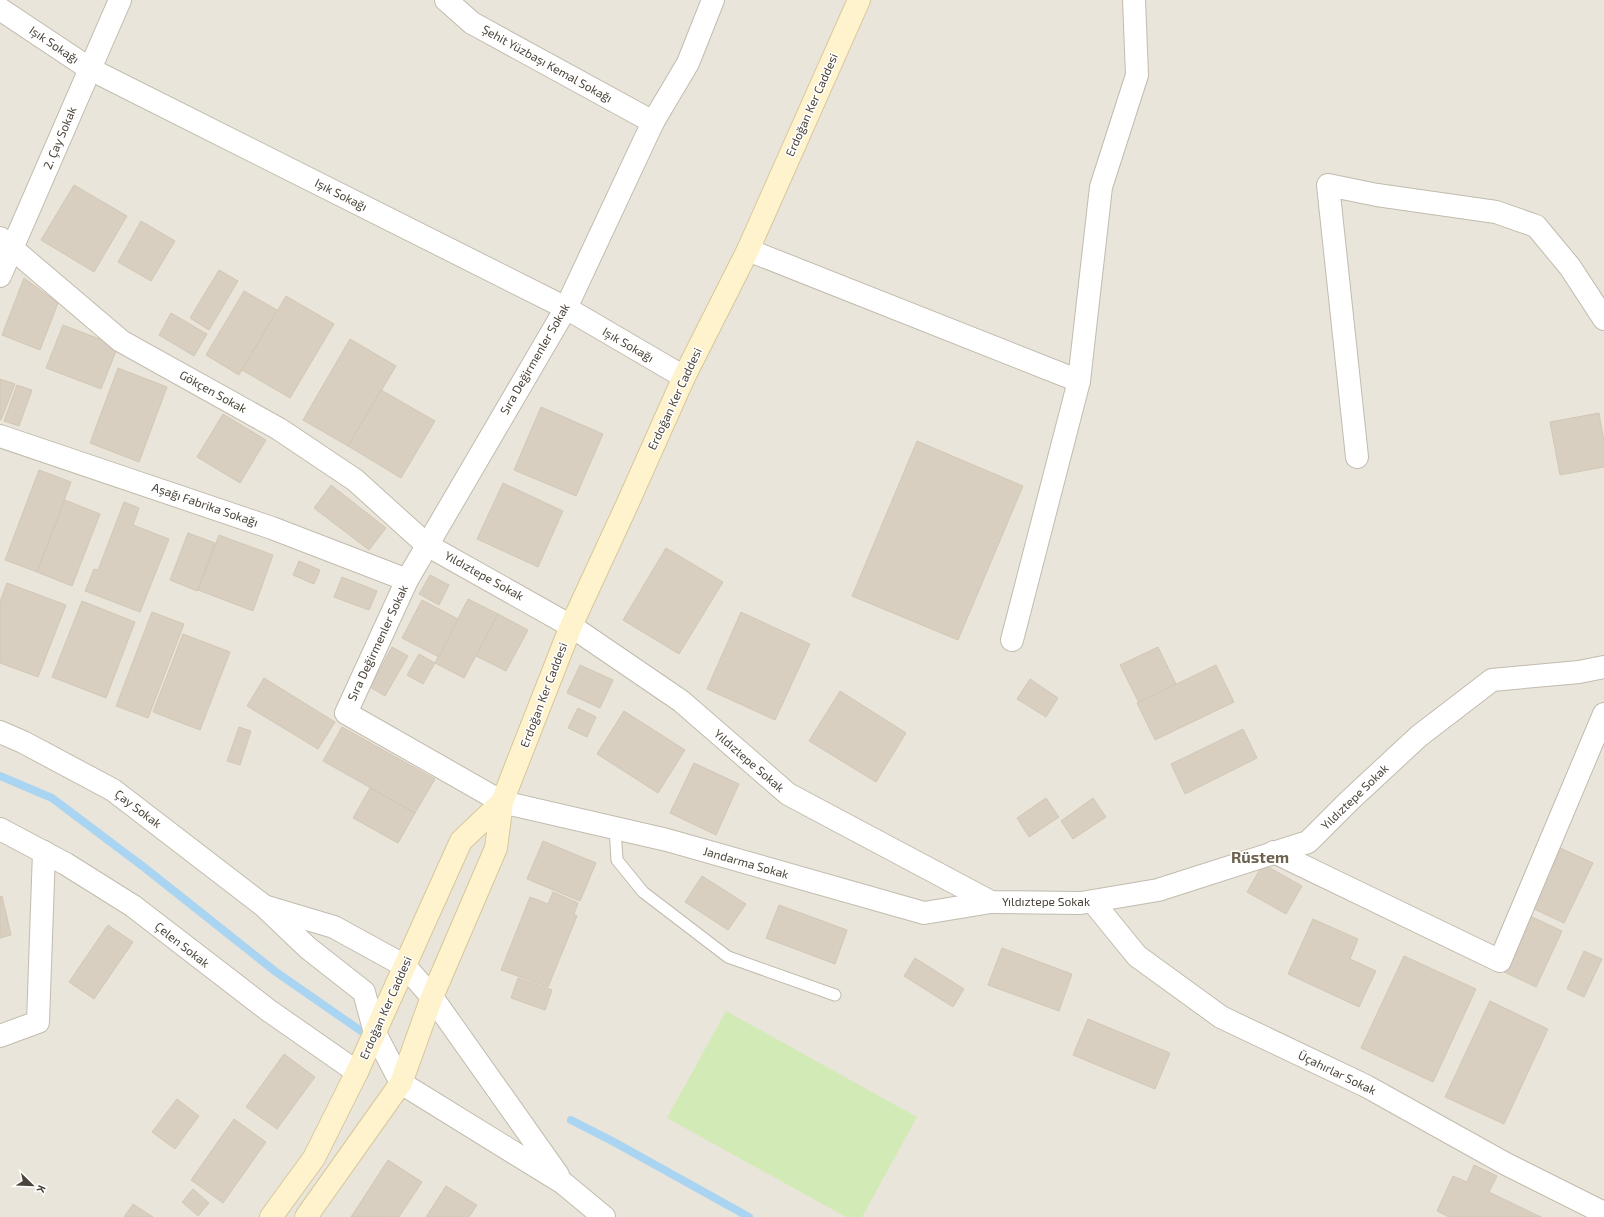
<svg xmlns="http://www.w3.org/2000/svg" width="1604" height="1217" font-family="'Exo 2',sans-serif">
<rect width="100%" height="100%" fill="#f6f3ec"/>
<rect fill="#eae5da" x="0" y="0" width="1604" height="1217"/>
<polygon fill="#d2eab5" points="726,1011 917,1117 862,1217 846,1217 667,1118"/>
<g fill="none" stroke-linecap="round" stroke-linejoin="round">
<g stroke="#a9d4f2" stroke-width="8">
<polyline points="0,776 52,798 145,868 276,972 361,1031"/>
<polyline points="571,1120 614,1142 749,1217"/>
</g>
</g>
<g fill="#d8cfc1" stroke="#d3c7b4">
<polygon points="74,185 127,216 94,272 41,240"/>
<polygon points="141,221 175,241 151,281 118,262"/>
<polygon points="219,270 238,281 209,330 190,318"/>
<polygon points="24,278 58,303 40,350 2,335"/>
<polygon points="244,291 277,310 239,375 206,355"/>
<polygon points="286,296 334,324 290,398 242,370"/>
<polygon points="171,313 207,334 194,356 159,335"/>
<polygon points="63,325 118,346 101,389 46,368"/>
<polygon points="350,339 396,366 348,446 303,420"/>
<polygon points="118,368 167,387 139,462 90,443"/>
<polygon points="0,379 15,384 1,420 0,419"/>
<polygon points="17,385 32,390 19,426 4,421"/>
<polygon points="381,390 435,421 401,478 348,446"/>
<polygon points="541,407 603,434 576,496 514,470"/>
<polygon points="1599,413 1604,441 1604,467 1560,475 1550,422"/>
<polygon points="223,414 266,440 240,483 197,457"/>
<polygon points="917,441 1023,486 958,640 852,596"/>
<polygon points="39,470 71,482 37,572 5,560"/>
<polygon points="503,483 563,511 538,567 477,539"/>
<polygon points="331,485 386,528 369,550 314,508"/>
<polygon points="65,500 100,514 72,586 37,572"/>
<polygon points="124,502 139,508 133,525 169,539 140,612 85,591 94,569 98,570"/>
<polygon points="188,533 215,543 197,591 170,580"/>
<polygon points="219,535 273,555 253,611 198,590"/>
<polygon points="666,548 723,582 679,654 623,620"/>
<polygon points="299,561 320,570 314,584 293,575"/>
<polygon points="430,575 449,585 439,605 419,594"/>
<polygon points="342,577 377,591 369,610 334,597"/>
<polygon points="7,583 66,605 38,677 0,663 0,602"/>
<polygon points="468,599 498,614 464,678 435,663"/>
<polygon points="422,600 458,619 439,657 402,638"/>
<polygon points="82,601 135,622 106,698 52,677"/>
<polygon points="152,612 184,624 148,718 116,706"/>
<polygon points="741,612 810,644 775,720 707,689"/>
<polygon points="498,614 528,630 506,671 476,656"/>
<polygon points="183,634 230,652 200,730 153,712"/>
<polygon points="392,647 408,656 385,696 370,687"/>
<polygon points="1158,647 1176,684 1139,703 1120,665"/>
<polygon points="419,654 435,663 423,684 407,675"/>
<polygon points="580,665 613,680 600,708 567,693"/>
<polygon points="1216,665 1234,702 1155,740 1137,703"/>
<polygon points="264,678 335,722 318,749 247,706"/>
<polygon points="1030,679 1058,698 1046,717 1017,699"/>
<polygon points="840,691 906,733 876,782 809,741"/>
<polygon points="578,708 596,717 587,737 568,728"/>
<polygon points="624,711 685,750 658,793 597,754"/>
<polygon points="239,727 251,731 240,765 227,761"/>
<polygon points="342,727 435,779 415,813 323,761"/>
<polygon points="1243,729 1257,758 1185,794 1171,764"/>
<polygon points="694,763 739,784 716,835 670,813"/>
<polygon points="370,788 415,813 398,843 353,818"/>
<polygon points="1046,798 1059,817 1029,837 1017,818"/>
<polygon points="1093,798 1106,817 1073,839 1061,821"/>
<polygon points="543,841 596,863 580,901 527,879"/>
<polygon points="1560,848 1593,863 1564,923 1532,908"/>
<polygon points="1263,864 1302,886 1286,914 1247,892"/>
<polygon points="702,876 746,904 728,930 685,902"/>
<polygon points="553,892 578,903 574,914 577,916 548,987 501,970 530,897 548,904"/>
<polygon points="2,896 11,935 0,938 0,897"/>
<polygon points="779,905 847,930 835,964 766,938"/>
<polygon points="1530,916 1562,931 1536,987 1504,972"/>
<polygon points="1313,919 1358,939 1350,959 1376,971 1359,1007 1288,974"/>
<polygon points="108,925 133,942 94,999 69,982"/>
<polygon points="1002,948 1072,974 1059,1011 988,985"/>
<polygon points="1584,951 1602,959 1584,997 1567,989"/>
<polygon points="1404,956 1476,989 1433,1082 1361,1048"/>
<polygon points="915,958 964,989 953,1007 904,976"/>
<polygon points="518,978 552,990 545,1010 511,998"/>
<polygon points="1490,1001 1548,1029 1504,1124 1445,1097"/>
<polygon points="1088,1019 1170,1053 1155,1089 1073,1055"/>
<polygon points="284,1054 315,1077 277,1129 246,1107"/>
<polygon points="177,1099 199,1116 175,1149 152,1132"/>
<polygon points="234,1119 266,1142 223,1203 191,1180"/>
<polygon points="388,1160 422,1182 399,1217 351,1217"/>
<polygon points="1474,1165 1497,1176 1489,1192 1541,1217 1449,1217 1437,1211 1453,1176 1467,1182"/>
<polygon points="446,1186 477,1205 469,1217 426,1217"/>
<polygon points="193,1189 209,1203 198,1216 182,1202"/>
<polygon points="133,1204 153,1217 124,1217"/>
</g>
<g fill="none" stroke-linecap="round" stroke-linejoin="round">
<defs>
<polyline id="service" points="615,828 617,860 643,892 728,957 835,995"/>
<g id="minor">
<polyline points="446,0 472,23 653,122"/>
<polyline points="713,0 688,63 653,122 566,308 407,580 346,713 502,802 667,840 924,913 991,902"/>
<polyline points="0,9 90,69 566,308 684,377"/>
<polyline points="0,238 121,341 279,429 355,480 427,545 571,626 681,701 788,794 991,902 1081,903 1158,890 1308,842 1349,801 1419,736 1492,680 1579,672 1604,667"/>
<polyline points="748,250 1079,381"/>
<polyline points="0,276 120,0"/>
<polyline points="0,436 272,528 407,580"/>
<polyline points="1357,457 1328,185 1377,195 1496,212 1536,226 1570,267 1604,319"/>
<polyline points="1012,640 1079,381 1101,187 1137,75 1134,0"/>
<polyline points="0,732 23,742 113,790 264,906 308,948 364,992 375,1033 401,1083 563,1183 604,1217"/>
<polyline points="0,829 66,864 133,906 268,1010 357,1072"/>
<polyline points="1274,852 1500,961 1604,714"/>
<polyline points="1093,902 1137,956 1221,1017 1366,1086 1506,1164 1604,1213"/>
<polyline points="267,907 334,927 405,966 432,997 558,1175"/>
<polyline points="0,1036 38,1022 44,852"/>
</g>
<g id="secondary">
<polyline points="271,1217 314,1158 357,1072 461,841 502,802"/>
<polyline points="306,1217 401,1083 432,997 496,848 502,802 571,626 626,507 684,377 748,250 859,0"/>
</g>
</defs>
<use href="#service" stroke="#c2bbae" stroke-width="13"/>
<use href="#minor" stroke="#c2bbae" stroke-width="24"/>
<use href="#secondary" stroke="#d6c79b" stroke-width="24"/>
<use href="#service" stroke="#fff" stroke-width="11"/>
<use href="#minor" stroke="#fff" stroke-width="22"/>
<use href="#secondary" stroke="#fff3cd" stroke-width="22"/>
</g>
<g text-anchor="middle" stroke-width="3" stroke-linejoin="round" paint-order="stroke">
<g font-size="12" fill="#4b4439" stroke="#fff">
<text transform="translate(54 45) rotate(34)" y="4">Işık Sokağı</text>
<text transform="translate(547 64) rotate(29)" y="4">Şehit Yüzbaşı Kemal Sokağı</text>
<text transform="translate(812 105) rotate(-66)" y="4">Erdoğan Ker Caddesi</text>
<text transform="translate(60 138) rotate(-67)" y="4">2. Çay Sokak</text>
<text transform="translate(341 195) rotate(27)" y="4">Işık Sokağı</text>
<text transform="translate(628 345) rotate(30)" y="4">Işık Sokağı</text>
<text transform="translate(535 359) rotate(-60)" y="4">Sıra Değirmenler Sokak</text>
<text transform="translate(213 392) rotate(29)" y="4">Gökçen Sokak</text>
<text transform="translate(675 399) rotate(-65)" y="4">Erdoğan Ker Caddesi</text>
<text transform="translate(205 505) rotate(19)" y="4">Aşağı Fabrika Sokağı</text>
<text transform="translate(484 576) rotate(29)" y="4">Yıldıztepe Sokak</text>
<text transform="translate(378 643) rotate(-65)" y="4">Sıra Değirmenler Sokak</text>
<text transform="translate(544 695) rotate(-69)" y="4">Erdoğan Ker Caddesi</text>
<text transform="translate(749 761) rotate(41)" y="4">Yıldıztepe Sokak</text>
<text transform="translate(1355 797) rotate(-44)" y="4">Yıldıztepe Sokak</text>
<text transform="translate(138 809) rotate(37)" y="4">Çay Sokak</text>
<text transform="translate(746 863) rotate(16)" y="4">Jandarma Sokak</text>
<text x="1046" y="906">Yıldıztepe Sokak</text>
<text transform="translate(182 945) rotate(38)" y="4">Çelen Sokak</text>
<text transform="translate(386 1008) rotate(-66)" y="4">Erdoğan Ker Caddesi</text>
<text transform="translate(1337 1073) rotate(26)" y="4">Üçahırlar Sokak</text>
</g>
<g font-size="16" font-weight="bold" fill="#6e6250" stroke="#fff">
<text x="1260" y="863">Rüstem</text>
</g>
</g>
<g transform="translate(32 1185) rotate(113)" stroke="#ffffff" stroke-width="3" paint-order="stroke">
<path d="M0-3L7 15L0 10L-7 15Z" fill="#4b4439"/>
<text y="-6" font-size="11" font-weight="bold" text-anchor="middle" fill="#4b4439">K</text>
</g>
</svg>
